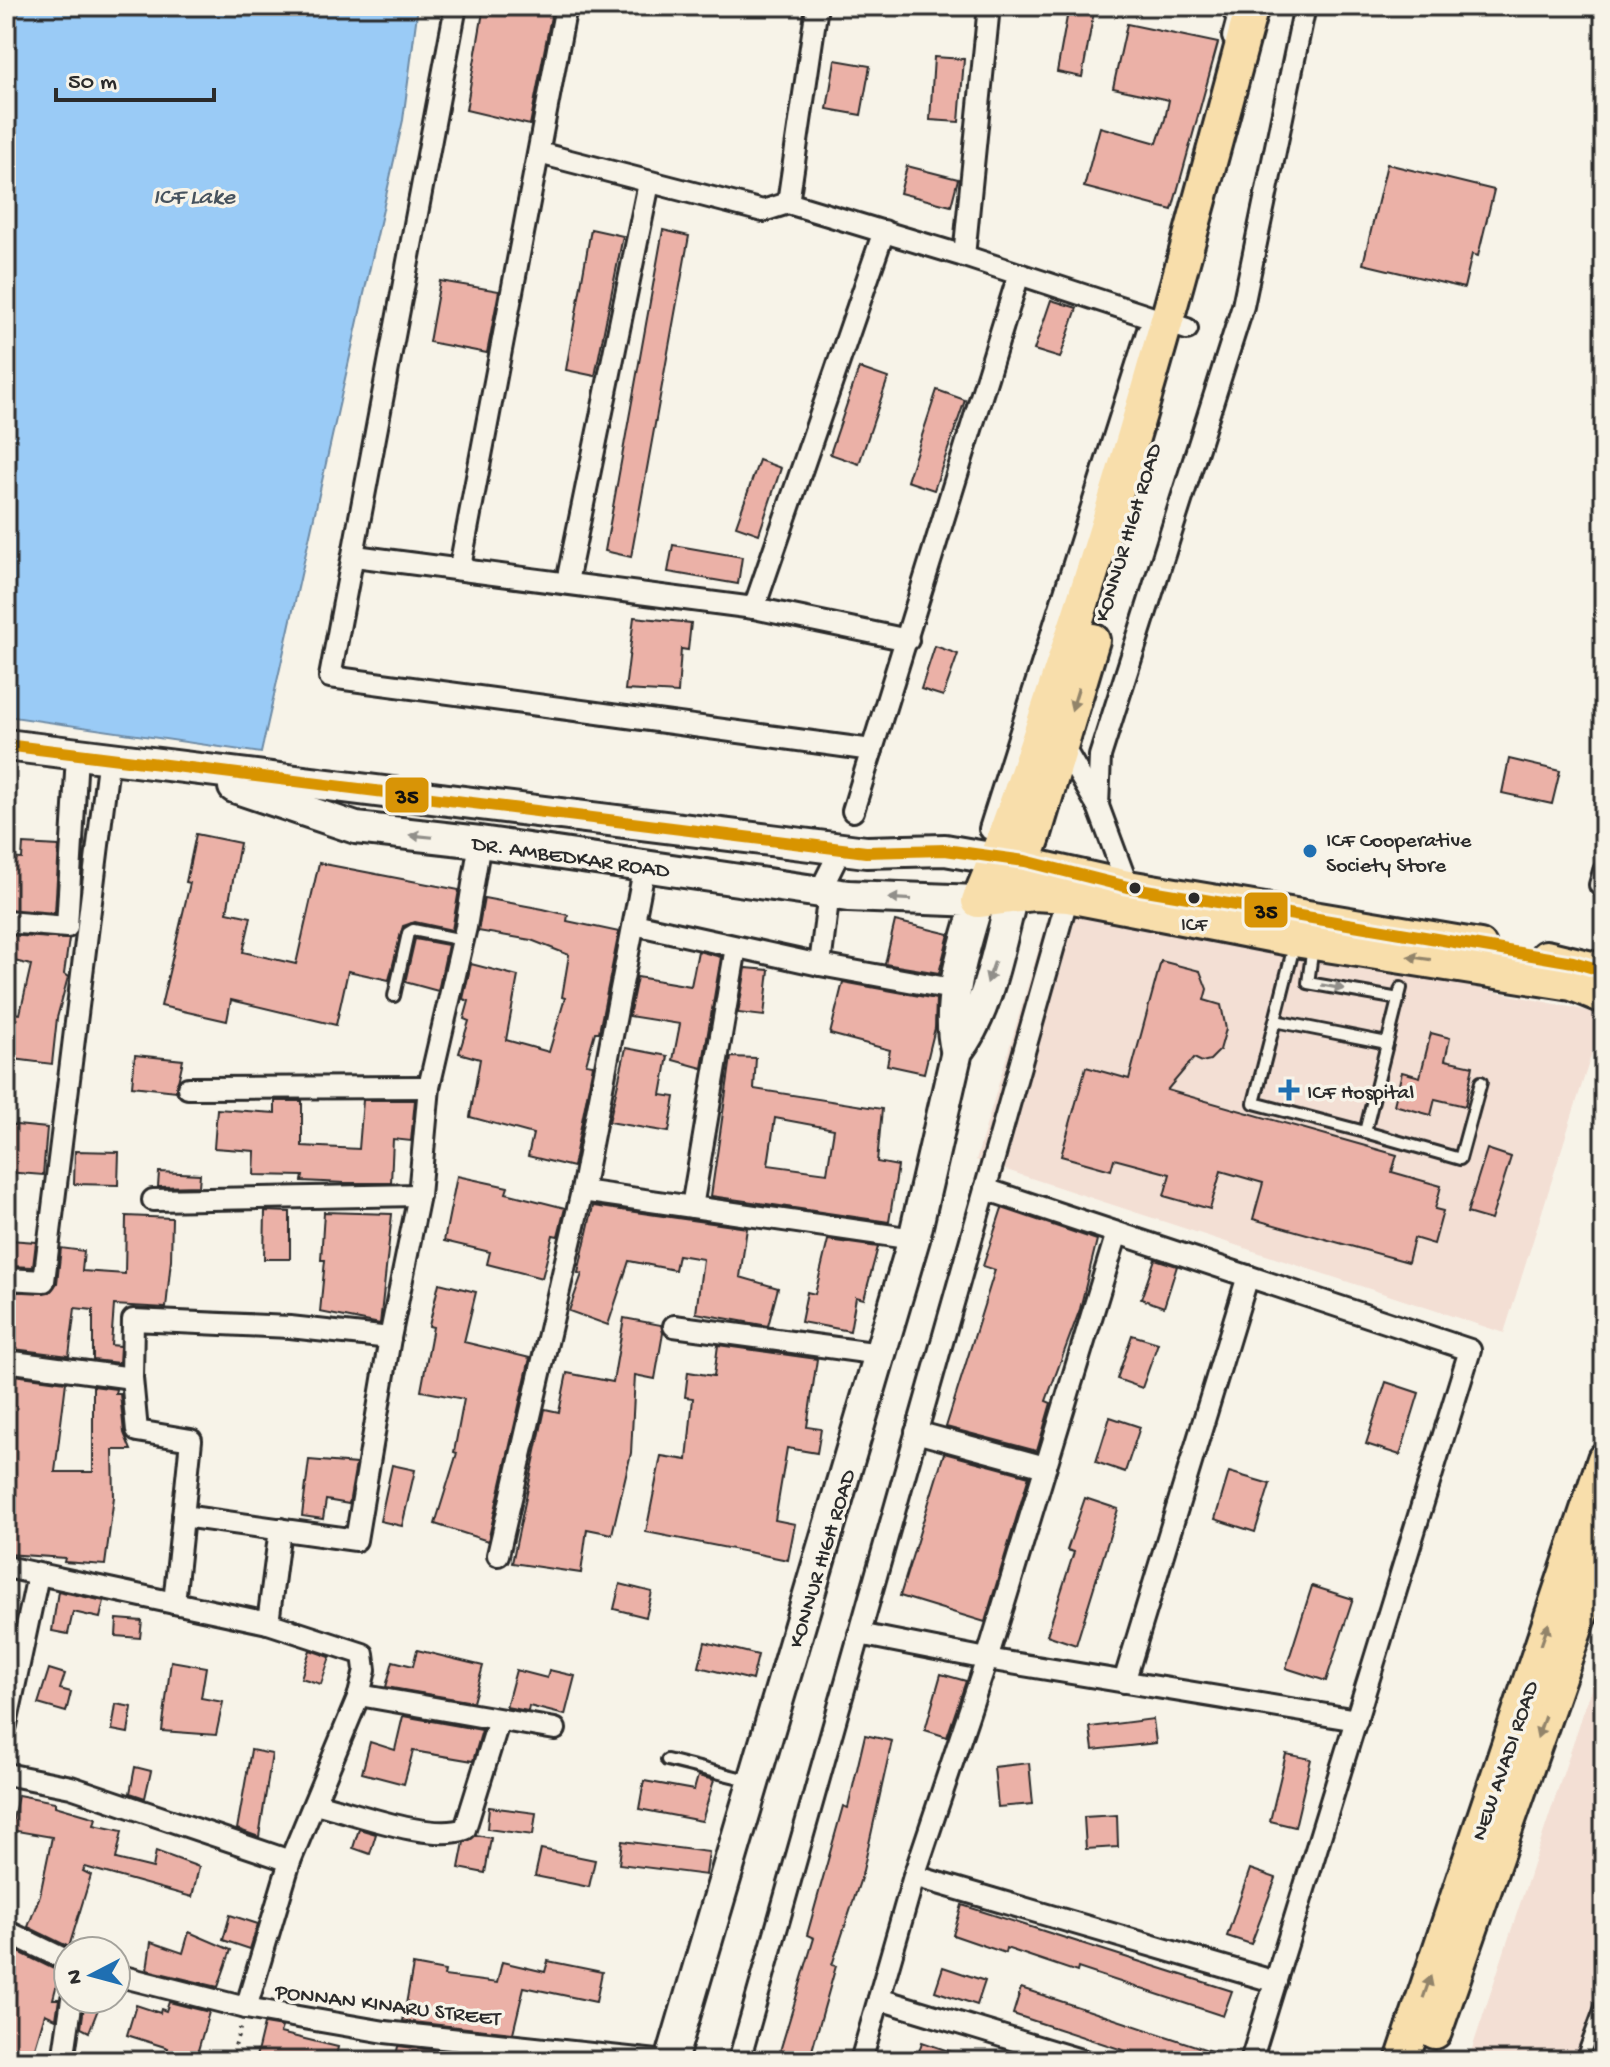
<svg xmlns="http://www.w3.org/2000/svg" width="1610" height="2067" font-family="'Gochi Hand',sans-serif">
<rect width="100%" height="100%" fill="#f7f3e8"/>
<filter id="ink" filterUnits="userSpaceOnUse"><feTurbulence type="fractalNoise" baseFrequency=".0125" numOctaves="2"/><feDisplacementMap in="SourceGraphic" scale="16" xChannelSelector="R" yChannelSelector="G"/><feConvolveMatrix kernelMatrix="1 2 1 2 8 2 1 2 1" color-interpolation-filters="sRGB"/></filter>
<g filter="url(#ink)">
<g fill="#f3dfd4">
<polygon points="1053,901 1604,1014 1504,1333 976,1160"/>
<polygon points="1604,1650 1604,2061 1468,2061"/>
</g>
<polygon fill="#9acbf6" stroke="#6e8ba5" stroke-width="2" points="6,6 418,6 403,120 261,753 6,716"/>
<g fill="#ebb1a7" stroke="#2b2b2b" stroke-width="2" fill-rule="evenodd">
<polygon points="484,6 553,6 530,125 466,110"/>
<polygon points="1069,6 1095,6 1082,77 1057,72"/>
<polygon points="1127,24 1218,43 1172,210 1084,187 1100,127 1157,143 1165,119 1169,100 1113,88"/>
<polygon points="934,57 964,59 959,122 930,120"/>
<polygon points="835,60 870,66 861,115 827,109"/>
<polygon points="1387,164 1494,190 1478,256 1472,254 1464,288 1363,264"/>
<polygon points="907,166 958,179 951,206 900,193"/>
<polygon points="591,229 623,236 595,376 566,370"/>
<polygon points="663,230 689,236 631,557 605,551"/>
<polygon points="440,281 499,291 487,353 429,342"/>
<polygon points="1051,300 1077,308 1060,358 1034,350"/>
<polygon points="859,368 888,378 859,464 830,454"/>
<polygon points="937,390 965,400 934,490 907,481"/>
<polygon points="759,460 781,468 759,534 736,526"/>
<polygon points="673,545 742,557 738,584 668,572"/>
<polygon points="634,617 691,623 688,650 681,649 678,693 625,690"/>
<polygon points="935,646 958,654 943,696 921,689"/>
<polygon points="1509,759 1560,771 1552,804 1502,793"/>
<polygon points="196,834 240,843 227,912 251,917 243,952 296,964 319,863 459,890 452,930 415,922 403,926 389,980 348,971 336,1025 231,1000 227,1021 161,1006 190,883 186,882"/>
<polygon points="23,844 59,846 55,913 6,909 6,858 22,859"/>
<polygon points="484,898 543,909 568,915 567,921 619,932 599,1032 595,1032 586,1064 593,1065 573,1167 528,1156 533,1134 470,1117 480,1059 459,1053 469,1021 464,1019 469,1001 463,999 471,964 518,976 506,1040 549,1052 565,998 562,997 569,955 531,940 478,931"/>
<polygon points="895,921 949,934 939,973 885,964"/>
<polygon points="6,935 69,939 64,974 68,977 57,1018 52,1064 6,1058 6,1012 20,1014 31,965 6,959"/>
<polygon points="415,939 448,945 438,991 405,982"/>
<polygon points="698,951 721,957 702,1068 673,1060 680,1024 629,1016 637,977 691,986"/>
<polygon points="1161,961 1200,971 1207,989 1204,1000 1221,1005 1226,1029 1220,1050 1210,1060 1202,1062 1194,1058 1167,1090 1397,1155 1392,1172 1441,1186 1435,1209 1443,1211 1434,1244 1414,1238 1408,1262 1253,1219 1263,1183 1221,1171 1210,1209 1164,1196 1170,1174 1114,1159 1111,1170 1061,1156 1086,1067 1129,1079"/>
<polygon points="746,968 769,970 764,1016 738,1013"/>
<polygon points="843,982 936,999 935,1028 924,1073 887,1065 890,1050 830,1034"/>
<polygon points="1431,1033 1450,1038 1445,1060 1473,1066 1465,1106 1435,1099 1431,1115 1394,1105 1402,1072 1420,1077"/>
<polygon points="626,1048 668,1056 661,1095 675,1097 669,1132 609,1122"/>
<polygon points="135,1055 183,1060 176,1091 132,1086"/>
<path d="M 731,1057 L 756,1058 L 754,1089 L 882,1109 L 877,1162 L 898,1166 L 889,1222 L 711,1196 ZM 775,1118 L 834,1129 L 827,1173 L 768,1165 Z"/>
<polygon points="363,1100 415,1100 411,1141 393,1139 391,1183 345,1183 302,1181 303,1176 254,1175 255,1151 214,1148 217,1109 275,1113 275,1101 302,1101 302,1146 359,1149"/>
<polygon points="6,1124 47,1128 43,1175 6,1172"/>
<polygon points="1487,1149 1511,1157 1491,1220 1467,1213"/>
<polygon points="75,1151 119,1152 118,1185 74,1184"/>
<polygon points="159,1172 200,1174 199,1186 158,1187"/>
<polygon points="457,1176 508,1187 506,1193 565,1208 558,1236 553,1235 542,1278 487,1264 490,1252 444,1241"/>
<polygon points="593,1206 747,1228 740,1277 778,1288 768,1326 696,1313 703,1259 678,1255 675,1270 629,1261 608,1325 569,1311 582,1274 578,1273"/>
<polygon points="1002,1208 1097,1240 1080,1309 1046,1401 1051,1403 1037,1451 946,1427 995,1270 983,1266"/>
<polygon points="265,1211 290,1212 290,1259 264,1259"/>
<polygon points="324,1212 392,1214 380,1324 320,1312 325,1260 321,1260"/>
<polygon points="126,1216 172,1218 171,1260 166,1308 114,1305 111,1345 120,1346 119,1363 93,1360 93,1310 75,1308 69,1356 6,1348 6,1292 50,1292 57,1283 61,1248 84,1251 82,1271 125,1274"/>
<polygon points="9,1240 36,1242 33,1267 8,1266"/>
<polygon points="828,1240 878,1247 864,1299 856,1297 850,1331 801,1322 807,1292 815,1294"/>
<polygon points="1155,1259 1177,1266 1164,1307 1141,1299"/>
<polygon points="439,1283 476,1292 464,1342 530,1358 488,1541 435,1524 457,1453 454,1452 464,1399 421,1391 433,1327 429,1326"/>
<polygon points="624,1318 661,1325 663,1333 655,1379 635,1375 631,1453 612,1534 587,1529 581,1573 512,1563 545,1409 559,1412 567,1373 613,1382"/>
<polygon points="1132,1335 1158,1343 1142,1388 1117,1379"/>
<polygon points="718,1345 817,1359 807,1427 821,1429 817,1453 787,1448 775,1520 795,1524 788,1560 646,1532 661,1456 687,1460 693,1398 685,1397 688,1372 714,1376"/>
<polygon points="6,1374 66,1382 55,1472 93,1472 93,1386 116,1389 115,1394 120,1394 124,1433 131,1450 113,1450 114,1497 105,1565 64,1562 65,1558 6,1554"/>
<polygon points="1386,1382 1419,1393 1400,1455 1366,1444"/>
<polygon points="1110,1417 1140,1427 1125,1472 1096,1462"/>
<polygon points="944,1453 1029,1476 985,1622 900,1596"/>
<polygon points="309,1460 356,1464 349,1504 326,1500 323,1519 302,1516"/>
<polygon points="392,1465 415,1470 402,1526 380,1521"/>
<polygon points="1229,1472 1270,1484 1255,1532 1215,1519"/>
<polygon points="1085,1498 1118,1509 1076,1645 1047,1635 1074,1552 1067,1550"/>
<polygon points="620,1584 652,1592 646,1617 614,1609"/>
<polygon points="1312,1586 1353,1599 1326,1681 1286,1668"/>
<polygon points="58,1591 104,1601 100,1618 73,1612 68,1634 52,1631"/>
<polygon points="117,1619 142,1621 140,1638 116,1636"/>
<polygon points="705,1642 758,1655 752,1680 699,1667"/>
<polygon points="310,1650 330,1657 321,1684 301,1678"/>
<polygon points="417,1650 483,1666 473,1702 386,1687 393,1661 413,1666"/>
<polygon points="171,1661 206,1667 201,1698 223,1702 216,1735 162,1731"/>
<polygon points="49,1669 65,1674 60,1689 71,1692 66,1712 38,1704"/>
<polygon points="516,1670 547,1678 549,1670 575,1676 565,1715 529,1706 528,1711 506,1707"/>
<polygon points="941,1674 966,1681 947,1737 925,1730"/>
<polygon points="116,1704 132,1707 128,1733 112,1730"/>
<polygon points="403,1716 482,1730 473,1761 413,1751 404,1784 362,1773 370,1742 395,1750"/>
<polygon points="1153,1719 1156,1743 1093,1750 1090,1727"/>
<polygon points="865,1735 892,1741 862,1875 832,1965 836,1966 809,2061 777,2061 814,1938 807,1935 843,1806 848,1808"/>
<polygon points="251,1750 272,1754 259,1837 237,1829"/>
<polygon points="1286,1754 1311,1759 1295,1827 1270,1821"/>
<polygon points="1029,1763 1033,1804 998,1807 994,1767"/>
<polygon points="135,1767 151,1771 145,1798 130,1793"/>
<polygon points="698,1776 714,1780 702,1821 639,1809 644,1781 694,1790"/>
<polygon points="18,1795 55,1802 55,1806 96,1818 94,1825 122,1831 116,1859 153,1868 156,1851 199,1867 192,1897 85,1867 83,1871 91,1875 69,1947 28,1927 40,1895 52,1837 11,1830"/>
<polygon points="489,1807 536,1813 533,1835 487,1829"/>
<polygon points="1117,1815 1118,1847 1086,1849 1084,1817"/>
<polygon points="359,1829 376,1834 370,1854 353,1848"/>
<polygon points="476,1835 491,1838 485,1873 459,1868 464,1842"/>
<polygon points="622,1841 709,1852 706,1875 619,1864"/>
<polygon points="541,1849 595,1860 589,1887 535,1876"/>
<polygon points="1250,1869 1276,1878 1251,1944 1227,1936"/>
<polygon points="962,1905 1232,1991 1223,2016 1078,1968 1077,1972 1006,1948 1005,1953 953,1935"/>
<polygon points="230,1915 258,1924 250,1949 223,1940"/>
<polygon points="189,1932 231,1950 218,1987 147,1970 151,1942 183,1953"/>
<polygon points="19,1952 60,1972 53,1999 59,1999 56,2019 45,2014 31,2061 6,2061 6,1957 16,1959"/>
<polygon points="548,1961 602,1972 596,2002 524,1987 513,2033 403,2021 413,1965 445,1971 444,1976 497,1983 502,1962 545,1972"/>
<polygon points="943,1967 985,1981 977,2005 935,1991"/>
<polygon points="1021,1988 1232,2058 1232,2061 1156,2061 1013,2014"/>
<polygon points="85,1999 102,1999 89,2032 81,2028"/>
<polygon points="169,2002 209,2012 195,2061 164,2061 168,2048 127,2035 136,2005 160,2013 161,2009 166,2011"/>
<polygon points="264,2024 282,2027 280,2033 338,2047 335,2061 255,2061"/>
<polygon points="922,2042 969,2058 969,2061 916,2061"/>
<polygon points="398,2046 458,2053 456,2061 395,2061"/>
</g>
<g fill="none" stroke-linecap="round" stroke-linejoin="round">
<defs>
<g id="lane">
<polyline points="1295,942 1254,1103 1365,1132 1401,988"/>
<polyline points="1313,946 1308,983 1399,999"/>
<polyline points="394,996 408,933 413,930 463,940"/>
<polyline points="1275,1021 1387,1043"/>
<polyline points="1365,1132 1460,1159 1481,1082"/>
<polyline points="667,1760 752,1781"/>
<polyline points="1581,2061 1604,1999"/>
</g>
<g id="street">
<polyline points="456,6 330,677 872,750"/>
<polyline points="1230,6 1238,18 1233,37"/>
<polyline points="539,153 763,211 788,203 964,256 1187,329"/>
<polyline points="788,203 817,6"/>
<polyline points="964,256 989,6"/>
<polyline points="355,556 754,608 908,640"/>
<polyline points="460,567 566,6"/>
<polyline points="567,582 649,183"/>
<polyline points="754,608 884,231"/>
<polyline points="1061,743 1097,805"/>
<polyline points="853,811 1019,274"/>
<polyline points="990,829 1147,333"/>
<polyline points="1600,885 1604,871"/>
<polyline points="1128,887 1098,806 1100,756 1243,306 1305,6"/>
<polyline points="820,891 841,849"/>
<polyline points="6,922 67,927 77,755"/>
<polyline points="634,924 820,965 958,990"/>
<polyline points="820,965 829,892"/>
<polyline points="188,1088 429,1087"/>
<polyline points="985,1189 1470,1350 1251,2061"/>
<polyline points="582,1191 914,1239"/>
<polyline points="153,1200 419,1195"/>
<polyline points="692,1207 736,947"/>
<polyline points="6,1279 44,1281 109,756"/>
<polyline points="674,1326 880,1354"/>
<polyline points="6,1361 132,1378"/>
<polyline points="916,1432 1045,1467"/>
<polyline points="183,1516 356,1540 390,1338"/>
<polyline points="498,1555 582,1191 645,865"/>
<polyline points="6,1567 268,1623 363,1654 365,1670 359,1695 290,1861 246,2008"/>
<polyline points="174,1603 191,1440 137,1431 132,1378 133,1320 290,1327 390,1338 419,1195 429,1087 466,927 480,842"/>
<polyline points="268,1623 280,1529"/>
<polyline points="859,1634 987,1659 1357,1720"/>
<polyline points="1124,1682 1248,1276"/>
<polyline points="359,1695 555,1729"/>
<polyline points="6,1725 38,1575"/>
<polyline points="6,1774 71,1787 290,1861"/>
<path d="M 315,1803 C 353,1812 429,1842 465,1829 L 499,1720"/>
<polyline points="914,1876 1276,1982"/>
<polyline points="6,1931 68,1961"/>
<polyline points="116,1975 246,2008 385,2032 657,2061"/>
<polyline points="879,1999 1084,2061"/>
<polyline points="63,2061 72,1999"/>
<polyline points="739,2061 1068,896"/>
<polyline points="861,2061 914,1876 987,1659 1117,1233"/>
</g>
<g id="secondary">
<polyline points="6,745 866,852 945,850 996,859"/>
<path d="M 234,787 L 356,828 L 480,842 L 848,896 L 978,901 C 965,945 945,1003 956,1049"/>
<path d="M 671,2061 L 914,1239 L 957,1051 C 988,1013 999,944 1012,896"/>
</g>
<g id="primary">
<path d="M 1252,6 C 1194,224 1136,442 1065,656 C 1038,738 1012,821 978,901 L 1034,894 L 1068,896 L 1295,940 L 1572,984 L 1604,997"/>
<polyline points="1003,859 1128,887 1480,946"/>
<polyline points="1012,896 1034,837 1093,640"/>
<polyline points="1546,957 1604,971"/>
<polyline points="1435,2032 1604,1548"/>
<polyline points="1402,2061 1604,1459"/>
</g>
</defs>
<use href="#lane" stroke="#2b2b2b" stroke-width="16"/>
<use href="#street" stroke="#2b2b2b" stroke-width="26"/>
<use href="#secondary" stroke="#2b2b2b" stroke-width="36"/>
<use href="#primary" stroke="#2b2b2b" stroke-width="38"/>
<polyline stroke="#2b2b2b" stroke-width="4" stroke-dasharray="2 6" stroke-linecap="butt" points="231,2061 241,2025"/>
<use href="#lane" stroke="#f7f3e8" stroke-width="10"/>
<use href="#street" stroke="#f7f3e8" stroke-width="20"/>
<use href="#secondary" stroke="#f7f3e8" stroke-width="30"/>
<use href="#primary" stroke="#f8deab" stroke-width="32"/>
<defs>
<polyline id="bus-1" points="6,745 866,852 945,850 1025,861 1128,887 1573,962 1604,971"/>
</defs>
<use href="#bus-1" stroke="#f7f3e8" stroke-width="18"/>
<use href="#bus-1" stroke="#d89406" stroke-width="12"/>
</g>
<defs><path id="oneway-solid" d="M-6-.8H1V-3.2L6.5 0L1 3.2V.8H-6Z" transform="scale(2)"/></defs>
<g fill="#92846b">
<use href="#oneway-solid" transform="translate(1075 699) rotate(107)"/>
<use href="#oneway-solid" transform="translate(1419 958) rotate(-172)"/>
<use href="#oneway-solid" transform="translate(1545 1634) rotate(-71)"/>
<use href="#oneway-solid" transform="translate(1541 1727) rotate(109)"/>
<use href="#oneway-solid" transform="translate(1427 1987) rotate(-71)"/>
</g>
<g fill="#918f8a">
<use href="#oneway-solid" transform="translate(421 836) rotate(-174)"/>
<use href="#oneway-solid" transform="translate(900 899) rotate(-177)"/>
<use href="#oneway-solid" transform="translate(991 972) rotate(109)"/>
<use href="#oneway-solid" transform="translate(1333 987) rotate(10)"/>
</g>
</g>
<g fill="#1f6fb2" stroke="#f7f3e8" stroke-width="3">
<circle cx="1310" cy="851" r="8"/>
<path d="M1285 1078h8v8h8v8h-8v8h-8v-8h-8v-8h8z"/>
</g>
<g fill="#2b2b2b" stroke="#f7f3e8" stroke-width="3">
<circle cx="1135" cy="888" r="7"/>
<circle cx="1194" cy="898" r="7"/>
</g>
<g text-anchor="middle" stroke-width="7" stroke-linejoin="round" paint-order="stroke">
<g font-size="20" fill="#2b2b2b" stroke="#f7f3e8">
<text x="1194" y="930">ICF</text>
</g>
<g font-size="22" fill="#2b2b2b" stroke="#f7f3e8">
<text transform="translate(1126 532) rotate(-73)" y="8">KONNUR HIGH ROAD</text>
<text transform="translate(571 855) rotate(8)" y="8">DR. AMBEDKAR ROAD</text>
<text transform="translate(820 1558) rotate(-73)" y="8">KONNUR HIGH ROAD</text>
<text transform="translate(1503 1760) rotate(-71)" y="8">NEW AVADI ROAD</text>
<text transform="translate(388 2003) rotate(7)" y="8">PONNAN KINARU STREET</text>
</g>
<g font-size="22" fill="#2b2b2b" stroke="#f7f3e8" text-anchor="start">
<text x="1326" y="846">ICF Cooperative<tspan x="1326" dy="25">Society Store</tspan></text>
<text x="1307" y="1098">ICF Hospital</text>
</g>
<g font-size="24" font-style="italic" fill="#47535e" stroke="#f7f3e8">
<text x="194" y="203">ICF Lake</text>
</g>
</g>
<g stroke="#f7f3e8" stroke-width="3">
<rect x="384" y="776" width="46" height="38" rx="8" fill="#d89406"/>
<rect x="1243" y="891" width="46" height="38" rx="8" fill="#d89406"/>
</g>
<g font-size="22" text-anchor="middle" font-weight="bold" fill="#111">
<text x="407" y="803">35</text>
<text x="1266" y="918">35</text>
</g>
<rect width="1610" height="2067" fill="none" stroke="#f7f3e8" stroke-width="32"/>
<rect x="16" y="16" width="1578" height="2035" fill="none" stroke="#2b2b2b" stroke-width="3" filter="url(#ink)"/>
<g transform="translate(92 1975) rotate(264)"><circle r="38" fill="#f7f3e8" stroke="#a5a39c" stroke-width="2"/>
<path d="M0-6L14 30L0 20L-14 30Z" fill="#1f6fb2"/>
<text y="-12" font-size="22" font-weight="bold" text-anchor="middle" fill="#2b2b2b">N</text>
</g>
<path d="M56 88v12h158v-12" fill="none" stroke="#2b2b2b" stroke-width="4"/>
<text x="68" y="88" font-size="24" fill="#2b2b2b" stroke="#f7f3e8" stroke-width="6" paint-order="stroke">50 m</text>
</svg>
